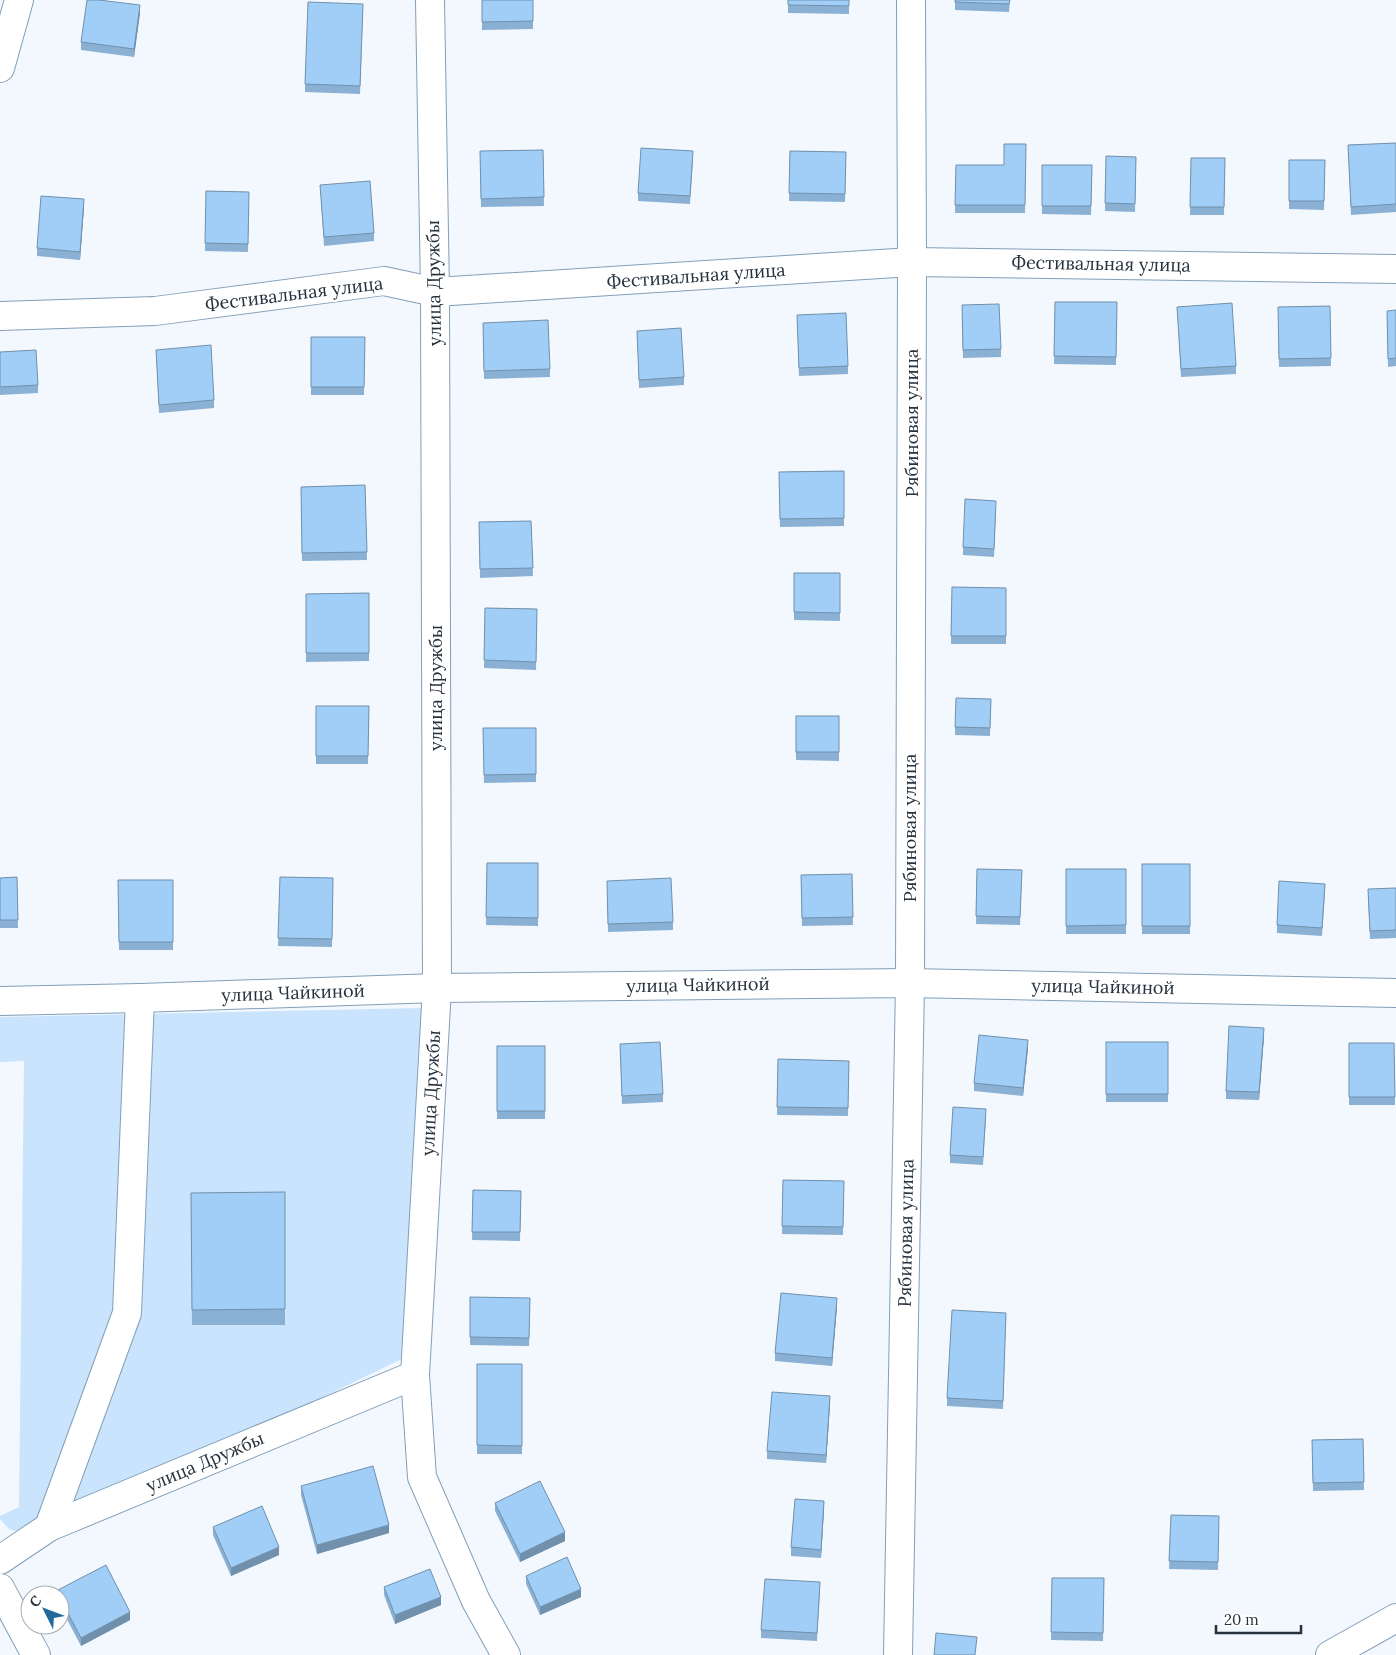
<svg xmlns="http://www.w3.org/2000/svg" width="1396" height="1655" font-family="Lora,serif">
<rect width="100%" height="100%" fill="#f2f8fe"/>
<polygon fill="#c9e4fc" points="423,1008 406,1357 34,1536 9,1529 0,1519 0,1516 19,1507 24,1061 0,1062 0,1017"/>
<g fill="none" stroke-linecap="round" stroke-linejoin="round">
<defs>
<g id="minor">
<polyline points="430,0 435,292 437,988 415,1375 422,1477 476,1601 506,1655"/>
<polyline points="0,68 19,0"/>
<polyline points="0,316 155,311 384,281 435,292 912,262 1396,269"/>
<polyline points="0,1001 140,998 437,988 910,983 1396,993"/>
<polyline points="49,1527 127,1313 140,998"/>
<polyline points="0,1560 49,1527 415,1375"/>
<polyline points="0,1588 36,1655"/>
<polyline points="898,1655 910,983 912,262 911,0"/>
<polyline points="1330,1655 1396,1618"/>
</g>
</defs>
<use href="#minor" stroke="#829fb8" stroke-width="30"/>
<use href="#minor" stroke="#fff" stroke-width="28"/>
</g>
<g fill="#8ab1d4">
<polygon points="482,0 533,0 533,29 482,30"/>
<polygon points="788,0 849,0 849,14 788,13"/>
<polygon points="955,0 1010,0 1009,12 955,10"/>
<polygon points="363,12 360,94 305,92 305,84"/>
<polygon points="140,13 134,57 81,50 81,42"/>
<polygon points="1396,143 1396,212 1351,215 1348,145"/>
<polygon points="1026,144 1025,213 955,213 956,165 1004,165"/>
<polygon points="543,150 544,206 481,207 480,151"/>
<polygon points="790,151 846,152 845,202 789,201"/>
<polygon points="1106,156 1136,157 1135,212 1105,211"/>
<polygon points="1191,158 1225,158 1224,215 1190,215"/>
<polygon points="693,159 690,204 638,201 638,193"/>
<polygon points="1289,160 1325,160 1324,210 1289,209"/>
<polygon points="1042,165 1092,165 1091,215 1042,214"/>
<polygon points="320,185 374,233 374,241 324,246"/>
<polygon points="206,191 249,192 248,252 205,251"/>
<polygon points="84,207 80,260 37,256 37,248"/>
<polygon points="1055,302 1117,302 1116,365 1054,364"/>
<polygon points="1330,306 1331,366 1279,367 1278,307"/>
<polygon points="1177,307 1236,366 1236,374 1181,377"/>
<polygon points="1396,310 1396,366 1388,367 1387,311"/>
<polygon points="962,314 1001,349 1001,357 963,358"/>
<polygon points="797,315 848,366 848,374 799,376"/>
<polygon points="483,323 550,369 550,377 484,379"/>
<polygon points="637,331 684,377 684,385 639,388"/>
<polygon points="311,337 365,337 364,395 311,395"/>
<polygon points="156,350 214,400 214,408 159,413"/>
<polygon points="0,352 38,385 38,393 0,395"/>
<polygon points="844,471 844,526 780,527 779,472"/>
<polygon points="365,485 367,560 302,561 301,487"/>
<polygon points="996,509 994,557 963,555 963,547"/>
<polygon points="531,521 533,576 480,578 479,522"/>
<polygon points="794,573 840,573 840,621 794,620"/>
<polygon points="952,587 1006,588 1006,644 951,644"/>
<polygon points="369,593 369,661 306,662 306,594"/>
<polygon points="485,608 537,609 536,670 484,668"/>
<polygon points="991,699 990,736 955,735 955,727"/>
<polygon points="316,706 369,706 368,764 316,764"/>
<polygon points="796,716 839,716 839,761 796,760"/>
<polygon points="483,728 536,728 536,782 484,783"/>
<polygon points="487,863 538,863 538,926 486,925"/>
<rect x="1142" y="864" width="48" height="70"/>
<polygon points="977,869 1022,870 1020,925 976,924"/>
<rect x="1066" y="869" width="60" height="65"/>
<polygon points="852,874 853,925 802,926 801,875"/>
<polygon points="17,877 18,928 0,928 0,878"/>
<polygon points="280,877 333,878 332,947 278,946"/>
<polygon points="118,880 173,880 173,950 119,950"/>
<polygon points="607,881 673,922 673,930 608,932"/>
<polygon points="1396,888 1396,938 1370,939 1368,897"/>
<polygon points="1325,892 1322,936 1277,933 1277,925"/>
<polygon points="1264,1036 1259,1100 1226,1099 1226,1091"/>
<rect x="1106" y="1042" width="62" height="60"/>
<polygon points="1349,1043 1394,1043 1395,1105 1349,1105"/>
<polygon points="620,1044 663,1094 663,1102 622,1104"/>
<rect x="497" y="1046" width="48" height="73"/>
<polygon points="1028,1048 1023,1096 974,1091 974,1083"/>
<polygon points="778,1059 849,1061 848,1116 777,1115"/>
<polygon points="986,1117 983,1165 950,1163 950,1155"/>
<polygon points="783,1180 844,1181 843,1235 782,1234"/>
<polygon points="473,1190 521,1191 520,1241 472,1240"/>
<polygon points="285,1192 285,1325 192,1325 191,1193"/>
<polygon points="470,1297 530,1298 529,1346 470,1345"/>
<polygon points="837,1306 832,1366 775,1361 775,1353"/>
<polygon points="1006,1313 1003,1409 947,1406 947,1398"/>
<rect x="477" y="1364" width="45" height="90"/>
<polygon points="830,1404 826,1463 767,1459 767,1451"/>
<polygon points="1363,1439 1364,1490 1313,1491 1312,1440"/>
<polygon points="301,1486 389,1533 317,1554 301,1495"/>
<polygon points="495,1503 565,1541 520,1562 495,1511"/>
<polygon points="824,1509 821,1558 791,1556 791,1547"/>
<polygon points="1171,1515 1219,1516 1218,1570 1169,1569"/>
<polygon points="213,1527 279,1555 231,1576 213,1535"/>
<polygon points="526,1576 581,1597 540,1615 526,1584"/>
<polygon points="1052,1578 1104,1578 1103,1641 1051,1640"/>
<polygon points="384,1587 441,1605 395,1624 384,1595"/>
<polygon points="820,1590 817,1641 761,1638 761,1630"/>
<polygon points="56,1591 130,1620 81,1646 60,1606 60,1595 56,1595"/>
</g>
<g fill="#7190ac">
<polygon points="140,5 140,13 134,57 134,49"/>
<polygon points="84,199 84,207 80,260 80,252"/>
<polygon points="1264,1028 1264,1036 1259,1100 1259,1092"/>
<polygon points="1028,1040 1028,1048 1023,1096 1023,1088"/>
<polygon points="837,1298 837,1306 832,1366 832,1358"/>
<polygon points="830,1396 830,1404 826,1463 826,1455"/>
<polygon points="824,1501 824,1509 821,1558 821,1550"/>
<polygon points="389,1525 389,1533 317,1554 317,1545"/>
<polygon points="565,1532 565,1541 520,1562 520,1554"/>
<polygon points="279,1547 279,1555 231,1576 231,1568"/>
<polygon points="581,1589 581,1597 540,1615 540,1607"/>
<polygon points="441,1597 441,1605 395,1624 395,1615"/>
<polygon points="130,1612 130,1620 81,1646 81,1638"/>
</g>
<g fill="#a1cef6" stroke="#7190ac">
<polygon points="87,0 99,0 140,5 134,49 81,42"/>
<polygon points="482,0 533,0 533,21 482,22"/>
<polygon points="788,0 849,0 849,6 788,5"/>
<polygon points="955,0 1010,0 1009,4 955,2"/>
<polygon points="308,2 363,4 360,86 305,84"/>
<polygon points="1396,143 1396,204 1351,207 1348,145"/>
<polygon points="1004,144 1026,144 1025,205 955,205 956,165 1004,165"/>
<polygon points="641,148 693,151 690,196 638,193"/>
<polygon points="543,150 544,197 481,199 480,151"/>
<polygon points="790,151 846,152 845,194 789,193"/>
<polygon points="1106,156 1136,157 1135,204 1105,203"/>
<polygon points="1191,158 1225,158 1224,207 1190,207"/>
<polygon points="1289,160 1325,160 1324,201 1289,201"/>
<polygon points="1042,165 1092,165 1091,206 1042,206"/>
<polygon points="370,181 374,233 324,237 320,185"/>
<polygon points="206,191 249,192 248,244 205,243"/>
<polygon points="41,196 84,199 80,252 37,248"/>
<polygon points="1055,302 1117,302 1116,357 1054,356"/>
<polygon points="1232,303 1236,366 1181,369 1177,307"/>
<polygon points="999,304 1001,349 963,350 962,305"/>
<polygon points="1330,306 1331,358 1279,359 1278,307"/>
<polygon points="1396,310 1396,358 1388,359 1387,311"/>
<polygon points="846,313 848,366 799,368 797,315"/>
<polygon points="548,320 550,369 484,371 483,323"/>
<polygon points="681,328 684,377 639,380 637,331"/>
<polygon points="311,337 365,337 364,387 311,387"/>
<polygon points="211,345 214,400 159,405 156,350"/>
<polygon points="36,350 38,385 0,387 0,352"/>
<polygon points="844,471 844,518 780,519 779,472"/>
<polygon points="365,485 367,552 302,553 301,487"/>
<polygon points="965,499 996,501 994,549 963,547"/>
<polygon points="531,521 533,568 480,569 479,522"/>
<polygon points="794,573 840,573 840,613 794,612"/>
<polygon points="952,587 1006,588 1006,636 951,636"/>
<polygon points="369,593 369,653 306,653 306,594"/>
<polygon points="485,608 537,609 536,662 484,660"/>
<polygon points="956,698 991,699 990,728 955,727"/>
<polygon points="316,706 369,706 368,756 316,756"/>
<rect x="796" y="716" width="43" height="36"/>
<polygon points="483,728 536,728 536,774 484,775"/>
<polygon points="487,863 538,863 538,918 486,917"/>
<rect x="1142" y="864" width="48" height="62"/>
<polygon points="977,869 1022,870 1020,917 976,916"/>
<polygon points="1066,869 1126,869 1126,925 1066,926"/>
<polygon points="852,874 853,917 802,918 801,875"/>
<polygon points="17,877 18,920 0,920 0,878"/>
<polygon points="280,877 333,878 332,939 278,938"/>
<polygon points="671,878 673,922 608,924 607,881"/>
<polygon points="118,880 173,880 173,942 119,942"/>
<polygon points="1279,881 1325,884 1322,928 1277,925"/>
<polygon points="1396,888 1396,930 1370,931 1368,889"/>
<polygon points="1229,1026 1264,1028 1259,1092 1226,1091"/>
<polygon points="979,1035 1028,1040 1023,1088 974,1083"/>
<polygon points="660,1042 663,1094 622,1096 620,1044"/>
<rect x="1106" y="1042" width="62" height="52"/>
<polygon points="1349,1043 1394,1043 1395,1097 1349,1097"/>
<rect x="497" y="1046" width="48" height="65"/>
<polygon points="778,1059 849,1061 848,1108 777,1107"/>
<polygon points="953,1107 986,1109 983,1157 950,1155"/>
<polygon points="783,1180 844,1181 843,1227 782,1226"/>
<polygon points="473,1190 521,1191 520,1232 472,1232"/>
<polygon points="285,1192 285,1309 192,1310 191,1193"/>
<polygon points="781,1293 837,1298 832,1358 775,1353"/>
<polygon points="470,1297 530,1298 529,1338 470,1337"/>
<polygon points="952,1310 1006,1313 1003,1401 947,1398"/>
<polygon points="477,1364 522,1364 522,1446 477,1445"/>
<polygon points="772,1392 830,1396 826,1455 767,1451"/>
<polygon points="1363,1439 1364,1482 1313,1483 1312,1440"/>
<polygon points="373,1466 389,1525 317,1545 301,1486"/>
<polygon points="540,1481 565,1532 520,1554 495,1503"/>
<polygon points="795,1499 824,1501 821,1550 791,1547"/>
<polygon points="262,1506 279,1547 231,1568 213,1527"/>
<polygon points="1171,1515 1219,1516 1218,1562 1169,1561"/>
<polygon points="567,1557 581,1589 540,1607 526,1576"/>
<polygon points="106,1565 130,1612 81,1638 60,1598 60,1595 59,1595 56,1591"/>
<polygon points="430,1569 441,1597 395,1615 384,1587"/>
<polygon points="1052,1578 1104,1578 1103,1633 1051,1632"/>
<polygon points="765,1579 820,1582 817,1633 761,1630"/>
<polygon points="936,1633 977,1637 975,1655 934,1655"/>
</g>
<g text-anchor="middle" stroke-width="4.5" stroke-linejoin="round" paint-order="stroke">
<g font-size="18" fill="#26323d" stroke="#fff">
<text transform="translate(1101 264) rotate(1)" y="6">Фестивальная улица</text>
<text transform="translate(696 276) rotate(-4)" y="6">Фестивальная улица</text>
<text transform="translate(434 283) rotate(-91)" y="6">улица Дружбы</text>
<text transform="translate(294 294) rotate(-7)" y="6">Фестивальная улица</text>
<text transform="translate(912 423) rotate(-90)" y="6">Рябиновая улица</text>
<text transform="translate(436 688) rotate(-90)" y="6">улица Дружбы</text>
<text transform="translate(910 828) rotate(-90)" y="6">Рябиновая улица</text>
<text transform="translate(698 985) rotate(-1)" y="6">улица Чайкиной</text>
<text transform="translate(1103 987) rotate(1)" y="6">улица Чайкиной</text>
<text transform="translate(293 993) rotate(-2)" y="6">улица Чайкиной</text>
<text transform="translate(431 1093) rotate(-87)" y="6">улица Дружбы</text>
<text transform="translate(906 1233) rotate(-89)" y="6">Рябиновая улица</text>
<text transform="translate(205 1462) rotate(-23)" y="6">улица Дружбы</text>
</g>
</g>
<g transform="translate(45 1610) rotate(312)"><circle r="24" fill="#ffffff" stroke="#a8adb1"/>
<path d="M0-4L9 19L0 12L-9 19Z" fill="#23699d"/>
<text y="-8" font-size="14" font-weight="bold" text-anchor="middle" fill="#26323d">С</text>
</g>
<path d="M1216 1625v8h85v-8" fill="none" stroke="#26323d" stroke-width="2.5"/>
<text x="1224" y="1625" font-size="15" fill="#26323d" stroke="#ffffff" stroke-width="4" paint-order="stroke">20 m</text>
</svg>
